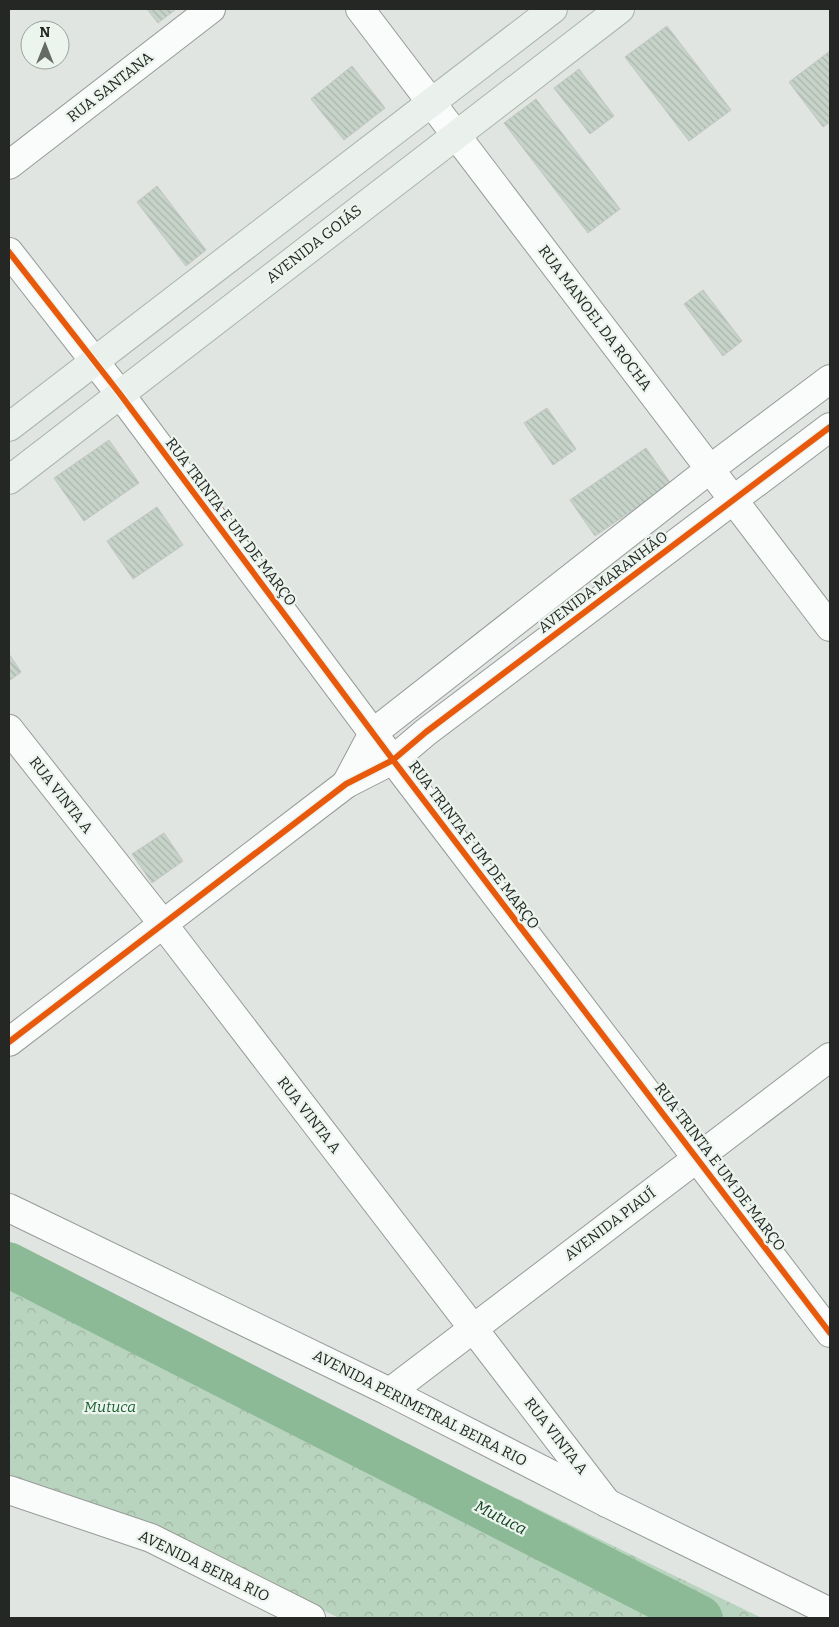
<svg xmlns="http://www.w3.org/2000/svg" width="839" height="1627" font-family="Bitter,serif">
<defs>
<pattern id="park-crowns" width="20" height="18" patternUnits="userSpaceOnUse" patternTransform="scale(1.25)"><rect width="20" height="18" fill="#b8d4be"/><path d="M2 6a3 3 0 1 1 6 0M12 15a3 3 0 1 1 6 0" fill="none" stroke="#9eb6a3"/></pattern>
<pattern id="building-back-hatch" width="6" height="6" patternUnits="userSpaceOnUse" patternTransform="scale(1.25)"><rect width="6" height="6" fill="#c6d3c9"/><path d="M-1 5l2 2M0 0l6 6M5-1l2 2" fill="none" stroke="#aab5ac"/></pattern>
</defs>
<rect width="100%" height="100%" fill="#e1e5e2"/>
<path fill="url(#park-crowns)" d="M 9,1241 C 258,1371 509,1496 762,1618 L 339,1618 L 252,1576 L 9,1479 Z"/>
<g fill="none" stroke-linecap="round" stroke-linejoin="round">
<polyline stroke="#8cb996" stroke-width="45" points="9,1265 700,1618"/>
</g>
<g fill="url(#building-back-hatch)" stroke="#c3c6c4">
<polygon points="147,9 176,9 158,23"/>
<polygon points="667,26 731,110 689,141 625,57"/>
<polygon points="830,51 830,122 823,127 789,82"/>
<polygon points="352,66 385,108 344,140 311,99"/>
<polygon points="579,69 614,116 590,134 554,88"/>
<polygon points="536,99 620,209 588,233 504,123"/>
<polygon points="157,186 206,250 186,266 137,202"/>
<polygon points="703,290 742,341 723,356 684,304"/>
<polygon points="547,408 576,449 553,465 524,423"/>
<polygon points="109,440 139,483 84,521 54,478"/>
<polygon points="646,448 671,484 595,536 570,500"/>
<polygon points="157,507 183,545 133,579 107,541"/>
<polygon points="9,654 21,672 9,681"/>
<polygon points="164,833 183,861 152,883 132,854"/>
</g>
<g fill="none" stroke-linecap="round" stroke-linejoin="round">
<defs>
<g id="minor">
<polyline points="360,9 830,627"/>
<polyline points="9,165 211,9"/>
<polyline points="9,252 120,394 393,760 830,1333"/>
<polyline points="9,729 163,924 607,1503"/>
<polyline points="346,784 373,733 710,469 830,379"/>
<polyline points="9,1042 346,784 393,760 426,732 830,427"/>
<polyline points="9,1208 390,1392 607,1503 830,1612"/>
<polyline points="390,1392 830,1057"/>
<polyline points="9,1490 151,1538 311,1618"/>
</g>
<g id="major">
<polyline points="9,427 553,9"/>
<polyline points="9,480 620,9"/>
</g>
</defs>
<use href="#minor" stroke="#979b98" stroke-width="30"/>
<use href="#major" stroke="#aab6ad" stroke-width="30"/>
<use href="#minor" stroke="#fafbfb" stroke-width="28"/>
<use href="#major" stroke="#eaf0eb" stroke-width="28"/>
<defs>
<g id="cycleway">
<polyline points="9,252 120,394 393,760 830,1333"/>
<polyline points="9,1042 346,784 393,760 426,732 830,427"/>
</g>
</defs>
<use href="#cycleway" stroke="#ecf4ee" stroke-width="9"/>
<use href="#cycleway" stroke="#e8590c" stroke-width="6"/>
</g>
<g text-anchor="middle" stroke-width="4.5" stroke-linejoin="round" paint-order="stroke">
<g font-size="15" fill="#242724" stroke="#ecf4ee">
<text transform="translate(110 87) rotate(-38)" y="5">RUA SANTANA</text>
<text transform="translate(314 244) rotate(-38)" y="5">AVENIDA GOIÁS</text>
<text transform="translate(595 318) rotate(53)" y="5">RUA MANOEL DA ROCHA</text>
<text transform="translate(231 522) rotate(53)" y="5">RUA TRINTA E UM DE MARÇO</text>
<text transform="translate(603 582) rotate(-37)" y="5">AVENIDA MARANHÃO</text>
<text transform="translate(61 795) rotate(52)" y="5">RUA VINTA A</text>
<text transform="translate(474 845) rotate(53)" y="5">RUA TRINTA E UM DE MARÇO</text>
<text transform="translate(309 1115) rotate(52)" y="5">RUA VINTA A</text>
<text transform="translate(720 1167) rotate(53)" y="5">RUA TRINTA E UM DE MARÇO</text>
<text transform="translate(610 1224) rotate(-37)" y="5">AVENIDA PIAUÍ</text>
<text transform="translate(420 1408) rotate(27)" y="5">AVENIDA PERIMETRAL BEIRA RIO</text>
<text transform="translate(556 1436) rotate(52)" y="5">RUA VINTA A</text>
<text transform="translate(204 1566) rotate(26)" y="5">AVENIDA BEIRA RIO</text>
</g>
<g font-size="15" font-style="italic" fill="#1f6335" stroke="#ecf4ee">
<text x="110" y="1412">Mutuca</text>
</g>
<g font-size="16" font-style="italic" fill="#144323" stroke="#ecf4ee">
<text transform="translate(501 1517) rotate(27)" y="6">Mutuca</text>
</g>
</g>
<rect width="839" height="1627" fill="none" stroke="#242724" stroke-width="20"/>
<g transform="translate(45 45)"><circle r="24" fill="#ecf4ee" stroke="#9ca29d"/>
<path d="M0-4L9 19L0 12L-9 19Z" fill="#666a66"/>
<text y="-8" font-size="14" font-weight="bold" text-anchor="middle" fill="#242724">N</text>
</g>
</svg>
